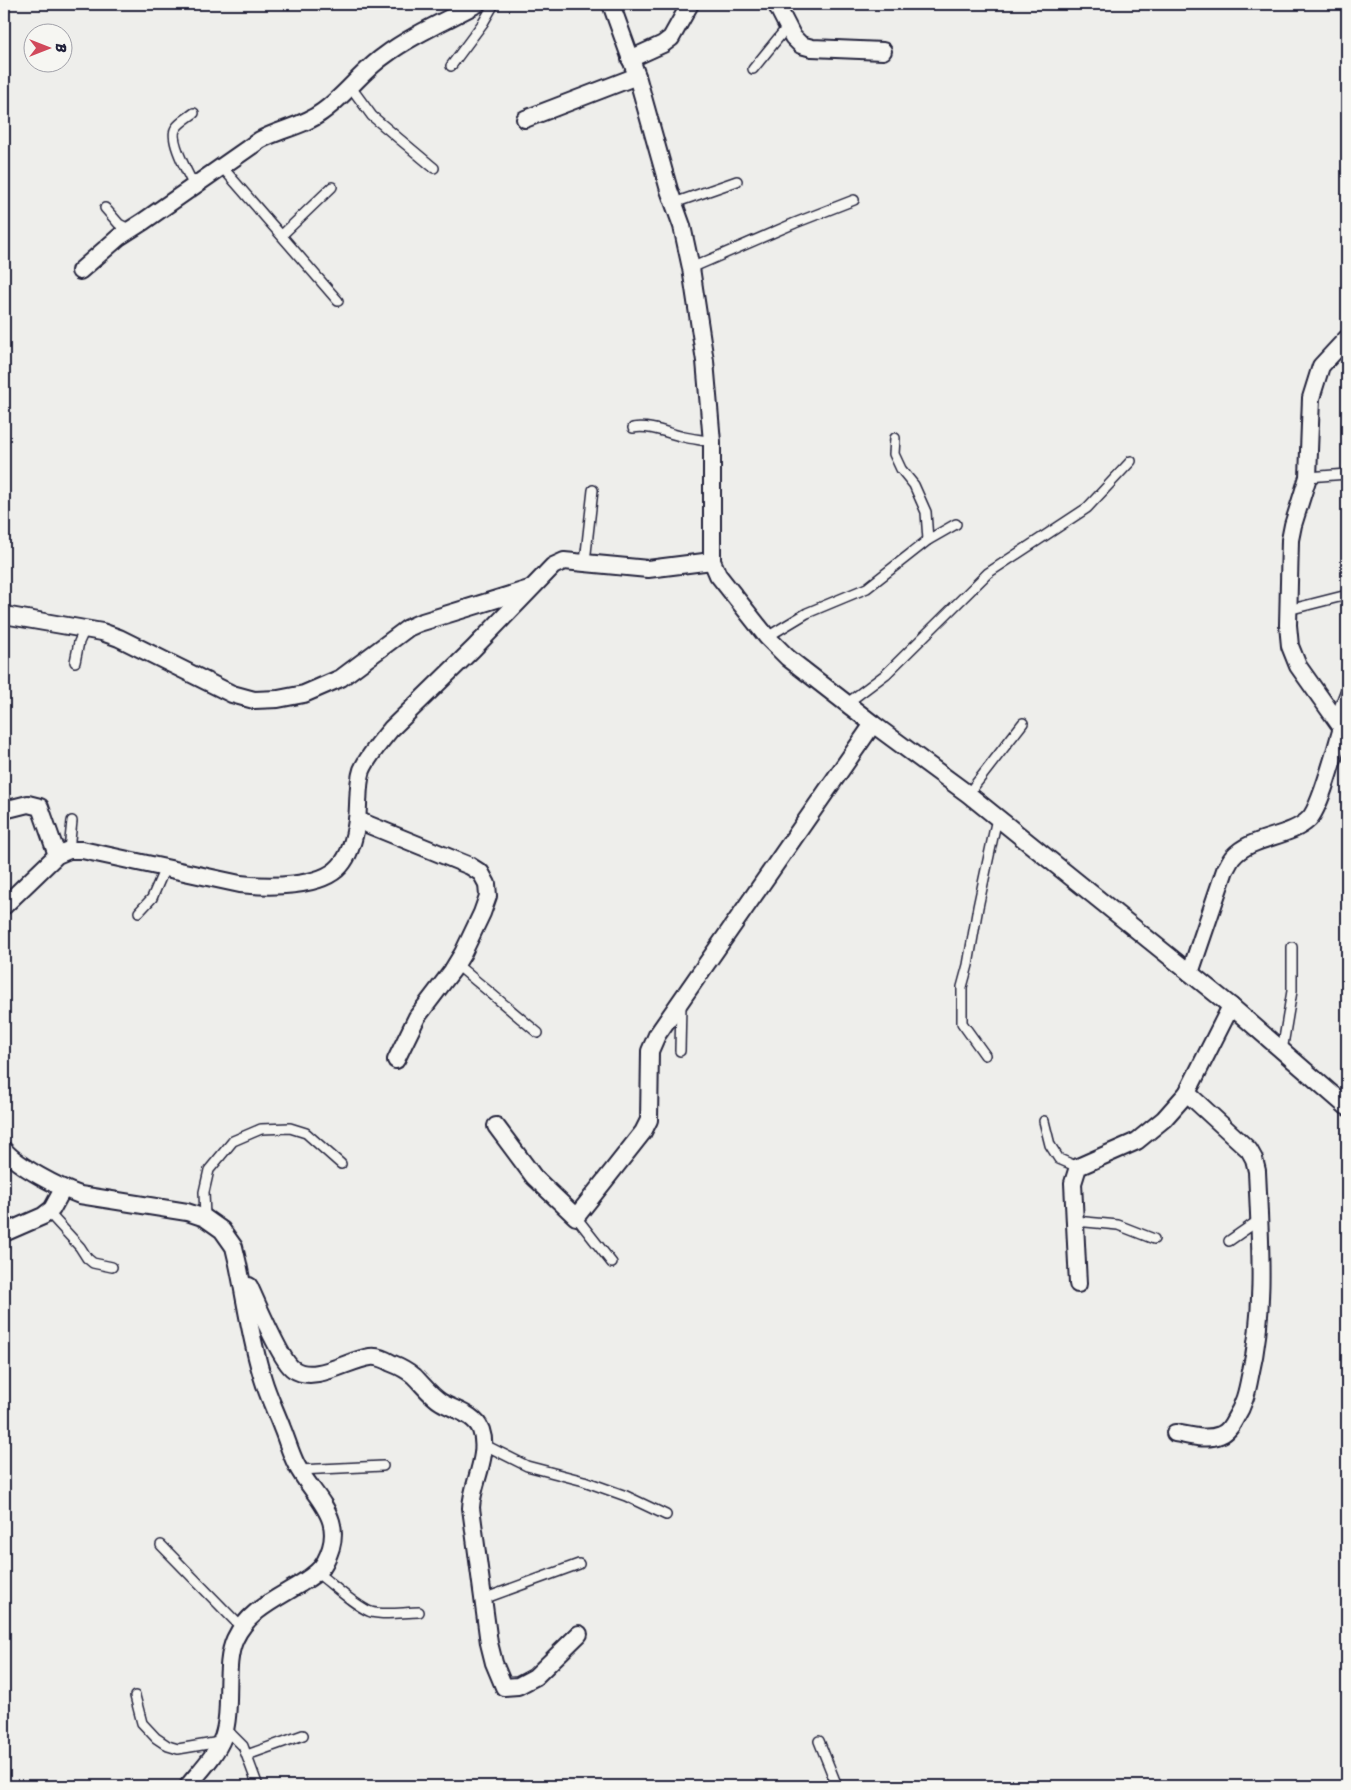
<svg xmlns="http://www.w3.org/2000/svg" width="1351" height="1790" font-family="Sriracha,sans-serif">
<rect width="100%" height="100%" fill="#eeeeeb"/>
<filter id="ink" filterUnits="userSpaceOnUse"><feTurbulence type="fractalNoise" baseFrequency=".02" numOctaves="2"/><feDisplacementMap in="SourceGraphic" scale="10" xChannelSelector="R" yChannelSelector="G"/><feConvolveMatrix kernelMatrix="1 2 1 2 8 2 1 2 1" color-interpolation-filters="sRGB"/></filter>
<g filter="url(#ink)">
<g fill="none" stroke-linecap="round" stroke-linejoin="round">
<defs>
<g id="lane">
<polyline points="451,66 483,23 494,4"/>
<polyline points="753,69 788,26"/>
<polyline points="350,86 372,116 434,168"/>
<path d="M 194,113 C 189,117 180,122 176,128 C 168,139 189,175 194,186"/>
<polyline points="222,167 338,301"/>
<polyline points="674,203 737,181"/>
<polyline points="105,208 119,224 131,230"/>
<polyline points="282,235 332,187"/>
<polyline points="691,268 795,223 854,200"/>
<path d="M 633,428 C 650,425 667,433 684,437 C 693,439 703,440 712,442"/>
<polyline points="895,438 894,454 901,469 914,485 926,512 928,540"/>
<polyline points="1308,477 1347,474"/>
<polyline points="585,562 593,490"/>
<polyline points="1288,610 1347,595"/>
<polyline points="767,637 807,613 867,588 928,540 956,524"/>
<polyline points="75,662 79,642 85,629"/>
<polyline points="846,704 886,674 988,573 1087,508 1131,461"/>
<polyline points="1335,718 1347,687"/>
<polyline points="968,794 1023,723"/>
<polyline points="69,850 72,821"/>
<polyline points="139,912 152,898 165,868"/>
<polyline points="456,964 538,1033"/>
<polyline points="680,1051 681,1004"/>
<polyline points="1282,1051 1292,991 1292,947"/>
<polyline points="985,1055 962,1023 962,987 968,965 978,907 997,818"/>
<polyline points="1044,1121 1050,1145 1059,1159 1078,1167"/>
<polyline points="48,1212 80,1247 87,1258 93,1263 112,1267"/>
<polyline points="576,1217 612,1263"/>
<polyline points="205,1218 204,1192 209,1170 233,1141 261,1129 290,1128 306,1133 341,1164"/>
<polyline points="1075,1221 1118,1225 1154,1239"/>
<polyline points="1229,1241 1259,1220"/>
<polyline points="483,1444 527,1466 584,1481 626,1496 666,1515"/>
<polyline points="299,1470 383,1466"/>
<polyline points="161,1545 241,1627"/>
<path d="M 316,1572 C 331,1583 355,1606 371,1612 C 386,1616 404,1612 419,1612"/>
<polyline points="483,1599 579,1564"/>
<polyline points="135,1696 142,1723 156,1738 168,1746 178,1749 220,1742"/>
<polyline points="225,1728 243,1746 258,1786"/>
<polyline points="819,1741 837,1786"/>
<polyline points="247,1755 303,1735"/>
</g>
<g id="street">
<polyline points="611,4 637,76 669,190 682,226 691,268 705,361 712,442 712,561 718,575 767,637 788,658 873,724 968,794 1231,1006 1347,1107"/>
<polyline points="776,4 793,37 801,45 812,48 883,51"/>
<polyline points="630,59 663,44 671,38 690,4"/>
<polyline points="525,119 637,76"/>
<path d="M 80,271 L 119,237 L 144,221 L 260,140 C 280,129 304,126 322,112 C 345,96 361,72 384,56 C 410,36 447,20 477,4"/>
<polyline points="4,615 102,632 119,638 232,694 254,700 278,699 304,694 341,678 408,628 419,623 529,589"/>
<polyline points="4,810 28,804 40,807 57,855"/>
<polyline points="357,820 470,866 481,873 487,884 488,896 482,913 463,953 452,971 417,1017 396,1060"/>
<path d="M 4,906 L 57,855 L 69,850 L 82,850 L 240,884 C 268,887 321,888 340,866 C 351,854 355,835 357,820 C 359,804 357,785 362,770 C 368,756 382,740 391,729 L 473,649 L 553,566 L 564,561 L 648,569 L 712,561"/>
<path d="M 1190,973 L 1225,870 C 1228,866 1230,860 1233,857 C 1251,836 1290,838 1309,819 C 1321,807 1336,747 1342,728 L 1298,666 L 1290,646 L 1288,625 L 1290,540 L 1293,525 L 1308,477 L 1311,398 L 1321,366 L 1347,338"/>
<polyline points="496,1126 534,1177 576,1217 643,1132 649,1120 650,1051 657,1035 873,724"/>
<path d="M 4,1150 C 19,1167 58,1187 80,1195 L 187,1212 L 205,1218 L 222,1230 L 234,1247 L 238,1264 C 246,1302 251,1342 263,1379 C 268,1396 276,1412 282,1428 C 287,1440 290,1452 296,1464 C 313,1498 349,1518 325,1562 C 320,1572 309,1578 300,1584 C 274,1600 248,1611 235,1639 C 223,1665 233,1708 223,1737 C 216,1755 200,1771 188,1786"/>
<polyline points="4,1233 43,1216 52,1209 63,1189"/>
<polyline points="1078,1284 1073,1183 1078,1167 1137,1141 1164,1119 1187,1093 1231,1006"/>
<path d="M 249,1286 C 257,1303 281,1361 293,1369 C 315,1384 347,1360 370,1357 C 378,1356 384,1359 391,1363 C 399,1366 407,1370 414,1376 C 423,1385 431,1396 441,1402 C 454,1410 475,1414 481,1430 C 490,1456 472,1482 471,1508 L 489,1643 L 494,1663 L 504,1687 L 518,1686 L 535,1677 L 579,1634"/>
<path d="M 1175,1433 C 1188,1435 1206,1441 1220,1435 C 1227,1433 1232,1425 1235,1419 C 1244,1405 1247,1392 1250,1376 C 1266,1309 1260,1239 1257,1171 L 1254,1159 L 1249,1150 L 1187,1093"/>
</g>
</defs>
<use href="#lane" stroke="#22223b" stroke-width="12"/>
<use href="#street" stroke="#22223b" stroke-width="20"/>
<use href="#lane" stroke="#f6f6f2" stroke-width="9"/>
<use href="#street" stroke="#f6f6f2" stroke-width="16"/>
</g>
</g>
<rect width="1351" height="1790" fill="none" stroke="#f6f6f2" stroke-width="20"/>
<rect x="10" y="10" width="1331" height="1770" fill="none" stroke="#22223b" stroke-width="2" filter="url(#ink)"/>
<g transform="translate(48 48) rotate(90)"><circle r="24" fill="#f6f6f2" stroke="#a1a1a9"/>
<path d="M0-4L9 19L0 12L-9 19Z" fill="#d1495b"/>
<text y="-8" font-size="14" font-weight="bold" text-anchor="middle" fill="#22223b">B</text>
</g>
</svg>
